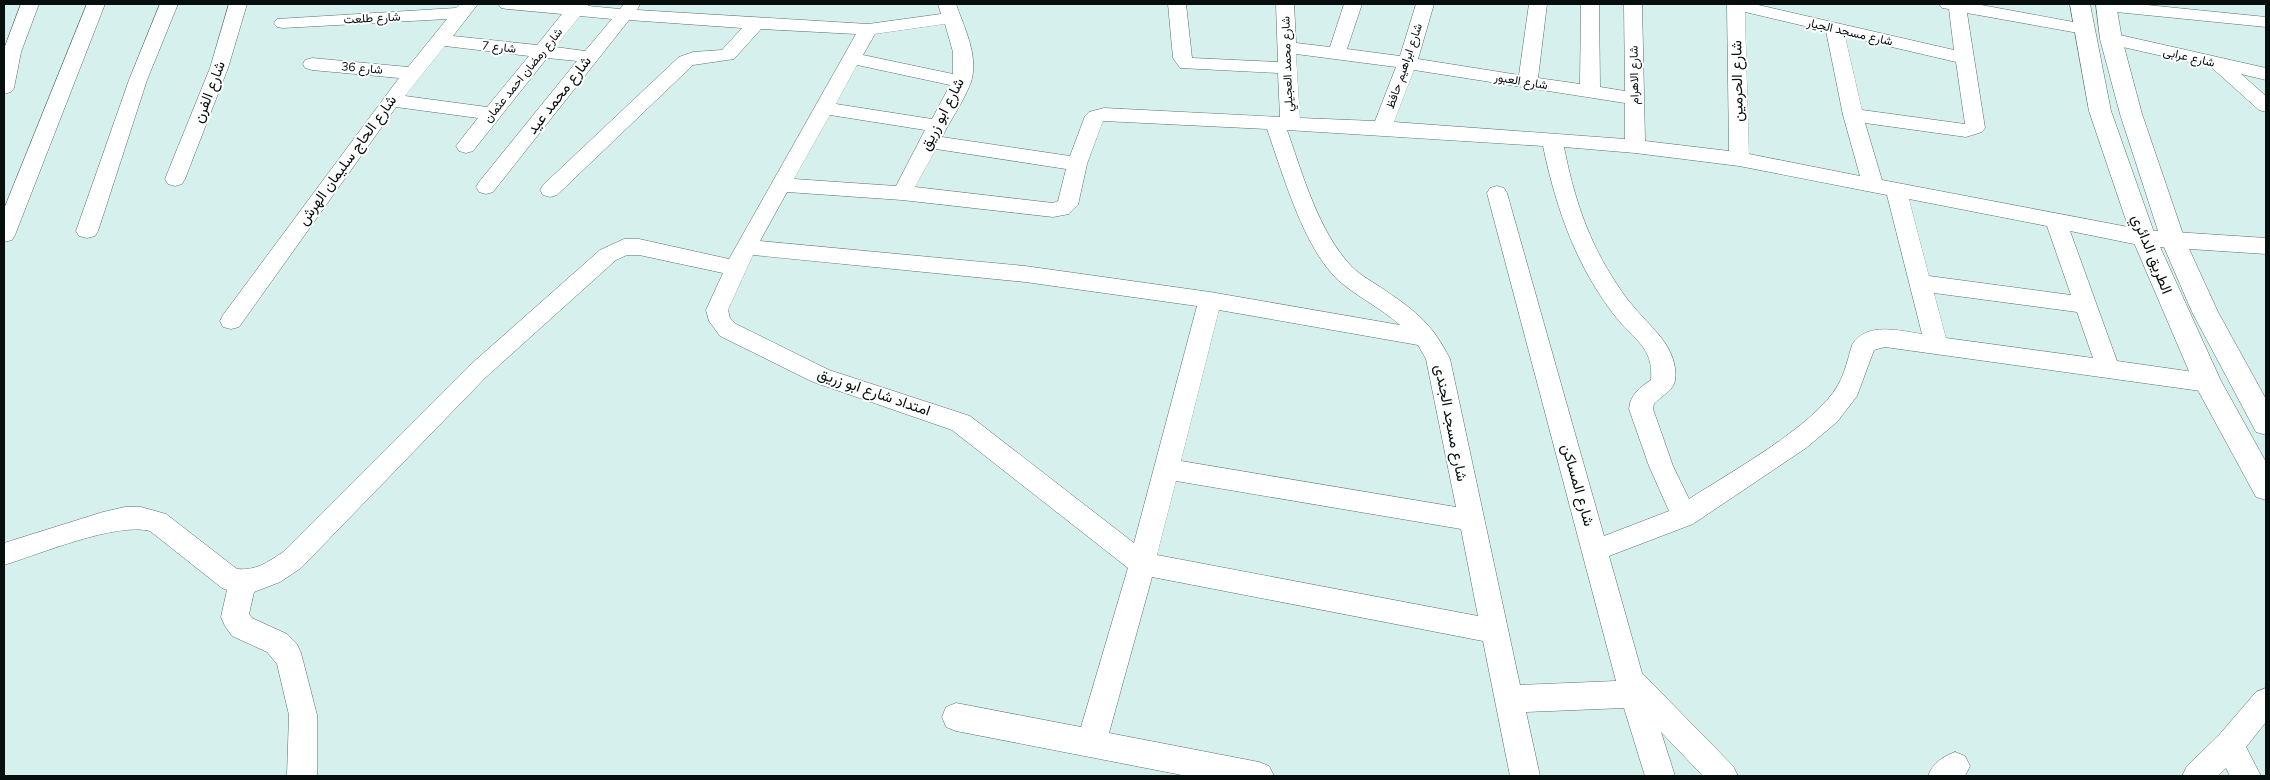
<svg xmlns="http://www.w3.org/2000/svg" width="2270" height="780" font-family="Mulish,Vazirmatn,sans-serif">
<rect width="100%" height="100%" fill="#d5f0ed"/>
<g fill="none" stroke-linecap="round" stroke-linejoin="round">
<defs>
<g id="minor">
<polygon points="21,4 39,4 21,52 14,88 11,92 4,94 4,49"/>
<polygon points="87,4 105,4 15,235 12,240 4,242 4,209"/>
<polygon points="160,4 178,4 147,80 98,231 95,236 87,238 79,236 76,231 129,80"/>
<polygon points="229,4 247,4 228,68 185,179 182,184 175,186 168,184 165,179 210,68"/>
<path d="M 460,4 L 478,4 L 453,36 L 537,45 L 562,14 L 507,9 L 501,8 L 498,4 L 589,4 L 588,6 L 620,9 L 624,4 L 640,4 L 637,10 L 868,24 L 941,14 L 938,4 L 956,4 C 964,27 979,56 971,82 C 964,101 951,119 942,137 L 1070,156 L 1085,116 L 1089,112 L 1104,108 L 1280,117 L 1278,73 L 1180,68 L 1173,58 L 1168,4 L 1186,4 L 1192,58 L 1278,62 L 1276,4 L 1294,4 L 1296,43 L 1330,47 L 1344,4 L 1362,4 L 1347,49 L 1400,56 L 1416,4 L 1434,4 L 1418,59 L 1519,75 L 1529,4 L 1547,4 L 1538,78 L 1580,84 L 1581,4 L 1599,4 L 1600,87 L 1625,91 L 1624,4 L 1642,4 L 1645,141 L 1729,151 L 1727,4 L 1754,4 L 1954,50 L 1949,9 L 1942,8 L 1939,4 L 1976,4 L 2084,24 L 2090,25 L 2093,29 L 2090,33 L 2084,34 L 1967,13 L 1985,128 L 1982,132 L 1966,137 L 1865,123 L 1882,180 L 2144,230 L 2266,238 L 2266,254 L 2144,246 L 2070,231 L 2117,361 L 2208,374 L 2216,377 L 2220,383 L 2216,389 L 2208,392 L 1885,347 L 1874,350 L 1857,396 L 1837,422 L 1806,448 L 1693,524 L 1609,556 L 1642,673 L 1733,766 L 1738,776 L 1703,776 L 1661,732 L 1675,776 L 1645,776 L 1624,708 L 1526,712 L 1540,776 L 1510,776 L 1483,641 L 1152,577 L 1109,733 L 1259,762 L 1269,766 L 1274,776 L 1187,776 L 956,731 L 946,727 L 942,717 L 946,707 L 956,703 L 1081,727 L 1128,568 L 952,430 L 813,382 L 720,336 L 709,321 L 706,310 L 723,273 L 639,255 L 627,255 L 616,260 L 485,378 L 301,568 L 280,582 L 254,592 L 249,614 L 252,618 L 287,634 L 297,644 L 301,653 L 317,715 L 317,776 L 287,776 L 289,715 L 277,664 L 267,652 L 232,636 L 225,626 L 221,617 L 227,590 L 222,588 L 150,531 C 116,522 40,554 4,565 L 4,543 L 103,512 L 125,507 L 141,507 L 166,514 L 237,569 C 256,571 268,562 283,552 L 469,366 L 600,250 L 624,239 L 639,239 L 729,259 L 856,34 L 761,29 L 734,59 L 693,65 L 557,195 L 550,197 L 543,195 L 540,190 L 543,185 L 679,57 L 693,52 L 722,50 L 742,28 L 629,20 L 493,192 L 486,194 L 479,192 L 476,187 L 479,182 L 577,61 L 547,58 L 473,151 L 466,153 L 459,151 L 456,146 L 478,118 L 396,107 L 239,327 L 231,329 L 223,327 L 220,321 L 223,315 L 399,78 L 312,70 L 305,68 L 303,64 L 305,60 L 312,58 L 408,67 L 447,19 L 283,28 L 277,27 L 274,23 L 277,19 L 456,8 ZM 1745,12 L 1826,31 L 1843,115 L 1860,176 L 1749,154 ZM 580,16 L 612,19 L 585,51 L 555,47 ZM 945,24 L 953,52 L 953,74 L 863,55 L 875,34 ZM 1845,36 L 1956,62 L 1965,124 L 1862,110 ZM 445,46 L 529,56 L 487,107 L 405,96 ZM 1296,54 L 1396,67 L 1375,121 L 1300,118 ZM 857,65 L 950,85 L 932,119 L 836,104 ZM 1414,70 L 1625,103 L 1625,139 L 1394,122 ZM 830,115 L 925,130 L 896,186 L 794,179 ZM 1103,121 L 1267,129 C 1283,174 1303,247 1338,280 C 1357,297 1381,308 1400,325 L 1210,292 L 1025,266 L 760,241 L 787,192 L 902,200 L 1053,217 L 1069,214 L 1078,205 L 1087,164 ZM 1287,130 L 1543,146 C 1556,208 1576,266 1615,316 C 1633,339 1654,347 1651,380 C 1640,387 1630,395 1629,409 L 1649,466 L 1669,511 L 1604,536 L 1507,193 L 1504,188 L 1497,186 L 1490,188 L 1487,193 L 1616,681 L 1520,685 L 1450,359 C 1433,325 1417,312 1386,291 C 1375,283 1361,276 1352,267 C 1318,231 1303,175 1287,130 ZM 1564,147 L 1635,153 L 1739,166 L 1887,195 L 1922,334 C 1900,331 1866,321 1852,345 C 1848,358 1845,373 1838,385 C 1816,425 1729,473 1689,499 L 1673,466 L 1653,409 L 1654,404 C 1667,390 1678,391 1675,368 C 1671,341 1649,326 1633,306 C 1625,297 1618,286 1611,275 C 1586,235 1573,193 1564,147 ZM 936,149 L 1066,169 L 1058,201 L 1053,203 L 915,187 ZM 1909,199 L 2047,226 L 2071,295 L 1929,276 ZM 753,255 L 1025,282 L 1197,306 L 1134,543 L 970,416 L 829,370 L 736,324 L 730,318 L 728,310 ZM 1934,293 L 2077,312 L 2093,358 L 1946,338 ZM 1219,310 L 1418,345 L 1426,359 L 1456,507 L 1181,461 ZM 1176,481 L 1461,529 L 1478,616 L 1157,555 Z"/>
<polygon points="2099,4 2137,4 2266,17 2266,27 2106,11 2100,10 2097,6"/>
<polygon points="2111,33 2266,68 2266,80 2241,74 2266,96 2266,112 2259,110 2211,67 2105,43 2102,39 2105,35"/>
<polygon points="2266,688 2266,722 2246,747 2261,776 2230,776 2226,768 2218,776 2182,776 2187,766 2219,735 2256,692"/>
<path d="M 1955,752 L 1965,756 L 1970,766 L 1965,776 L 1928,776 C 1933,763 1942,757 1955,752 Z"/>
</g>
<g id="tertiary">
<polygon points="2070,4 2090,4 2111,111 2156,238 2221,381 2266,462 2266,500 2256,497 2194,383 2132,238 2089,111"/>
<polygon points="2096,4 2116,4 2122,39 2142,114 2185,240 2218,312 2266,399 2266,435 2256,432 2192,312 2161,240 2120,114 2100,39"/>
</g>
</defs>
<use href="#minor" stroke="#58706e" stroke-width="1"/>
<use href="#tertiary" stroke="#58706e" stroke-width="1"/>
<use href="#minor" fill="#fff" fill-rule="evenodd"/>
<use href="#tertiary" fill="#fff" fill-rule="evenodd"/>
</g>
<g text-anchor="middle" stroke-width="4" stroke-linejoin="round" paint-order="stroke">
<g font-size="12" fill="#060f0e" stroke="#fff">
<text transform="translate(372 18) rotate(-3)" y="4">شارع طلعت</text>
<text transform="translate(1850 32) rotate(13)" y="4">شارع مسجد الجيار</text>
<text transform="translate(499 47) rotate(6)" y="4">شارع 7</text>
<text transform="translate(2189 57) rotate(13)" y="4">شارع عرابى</text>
<text transform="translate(1287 64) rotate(-92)" y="4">شارع محمد العجيلي</text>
<text transform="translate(1404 66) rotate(-71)" y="4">شارع ابراهيم حافظ</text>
<text transform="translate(362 68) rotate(5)" y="4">شارع 36</text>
<text transform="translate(523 75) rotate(-51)" y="4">شارع رمضان احمد عثمان</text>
<text transform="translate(1634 75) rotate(-91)" y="4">شارع الاهرام</text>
<text transform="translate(1521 81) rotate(9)" y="4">شارع العبور</text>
</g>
<g font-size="15" fill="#060f0e" stroke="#fff">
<text transform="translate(1737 81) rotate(-91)" y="5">شارع الحرمين</text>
<text transform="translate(209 92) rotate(-69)" y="5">شارع الفرن</text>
<text transform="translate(559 95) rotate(-52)" y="5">شارع محمد عيد</text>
<text transform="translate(942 114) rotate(-63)" y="5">شارع ابو زريق</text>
<text transform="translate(347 160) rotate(-54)" y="5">شارع الحاج سليمان الهرش</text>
<text transform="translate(2152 254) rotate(68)" y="5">الطريق الدائري</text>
<text transform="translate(874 392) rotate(19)" y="5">امتداد شارع ابو زريق</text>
<text transform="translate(1451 423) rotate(79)" y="5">شارع مسجد الجندى</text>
<text transform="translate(1578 485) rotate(74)" y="5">شارع المساكن</text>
</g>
</g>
<rect width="2270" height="780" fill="none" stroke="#060f0e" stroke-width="10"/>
</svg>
